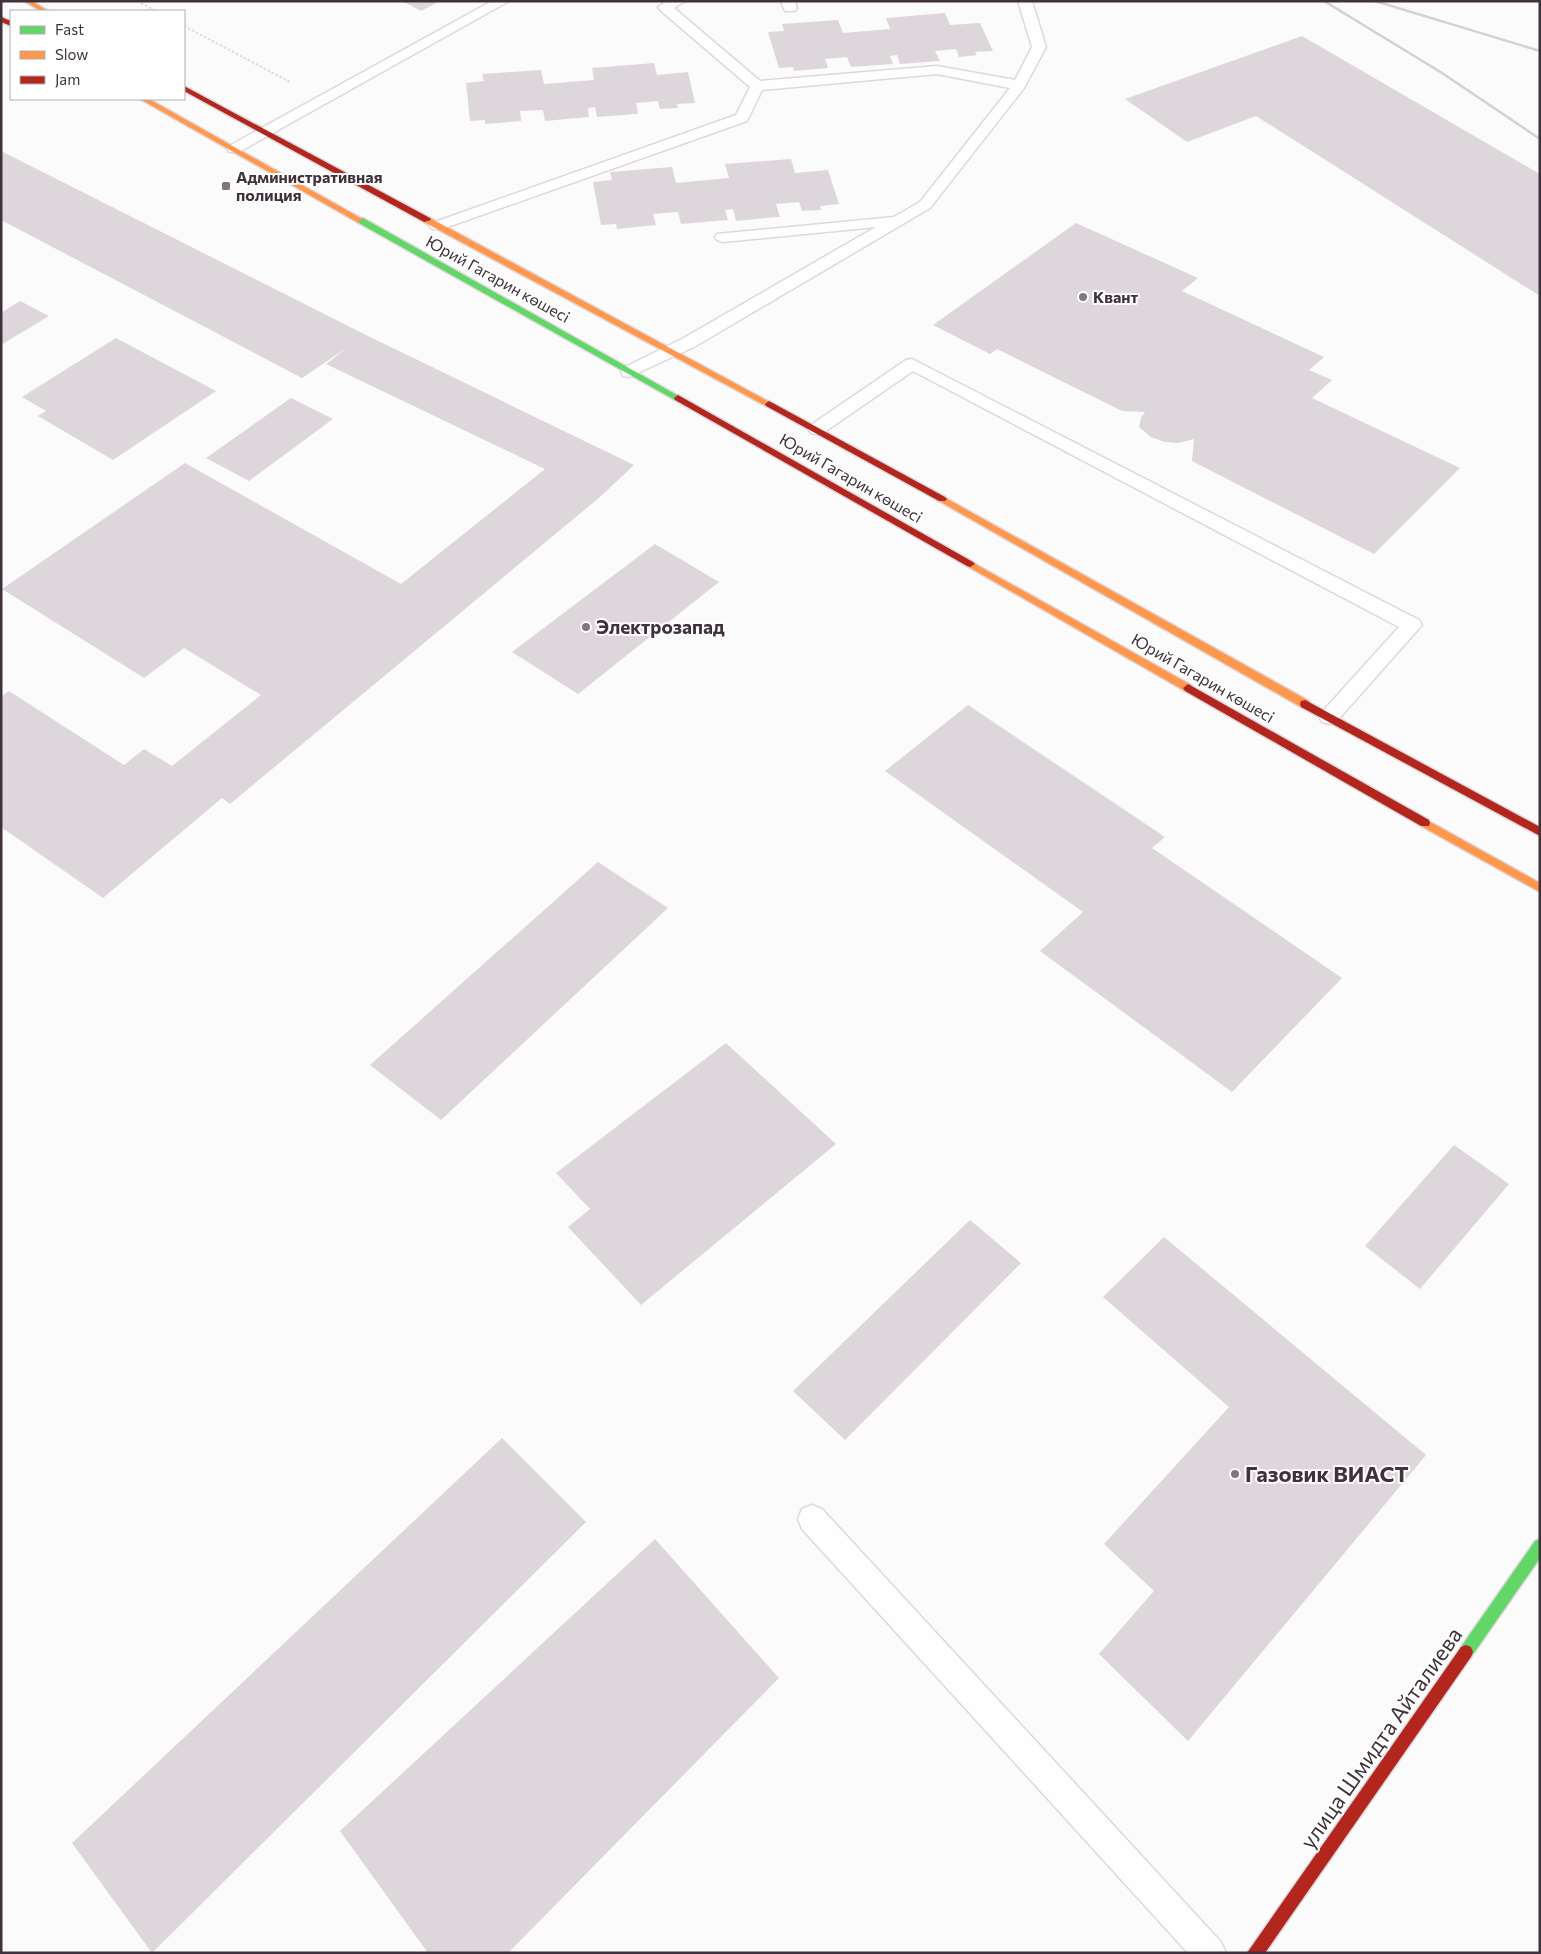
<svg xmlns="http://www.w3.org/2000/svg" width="1541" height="1954" font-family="Commissioner,sans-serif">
<rect width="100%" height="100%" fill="#fbfbfb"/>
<g fill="#ddd7dc">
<polygon points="402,1 440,1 421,11"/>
<polygon points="945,13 950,25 980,23 993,51 975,52 977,55 959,57 956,49 935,51 940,61 900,64 897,55 890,56 893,64 851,67 847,57 825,59 828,68 794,71 793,67 779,68 768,32 784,31 782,24 838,20 843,33 890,29 886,18"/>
<polygon points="1302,36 1540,174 1540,296 1256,116 1187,142 1125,99"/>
<polygon points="654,63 657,75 688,72 695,103 677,104 678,108 660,109 658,101 636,103 638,114 635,114 597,117 595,107 588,108 589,117 545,121 543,110 520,111 521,121 485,124 485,120 470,121 466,83 484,81 482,74 541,70 544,84 594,80 592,68"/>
<polygon points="1,151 366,335 634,465 600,497 230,804 222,798 103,898 1,827 1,697 9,691 124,765 144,749 172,766 261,695 184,648 144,678 2,589 185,463 401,584 545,469 326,364 348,347 302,378 1,220"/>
<polygon points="791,159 795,173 828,170 839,204 820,206 821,210 802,211 799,202 776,204 780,217 776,217 736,221 733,209 725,210 728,220 681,224 678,212 653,214 656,225 617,229 616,224 601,225 593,182 612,180 610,172 672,167 676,183 729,178 725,164"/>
<polygon points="1076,223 1198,278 1182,291 1324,357 1309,370 1332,380 1312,398 1460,468 1374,554 1192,461 1194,439 1178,443 1165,442 1151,437 1139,427 1141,418 1145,412 1122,411 997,349 990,354 933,325"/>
<polygon points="20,301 49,316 1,345 1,313"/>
<polygon points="116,338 216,391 113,460 38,416 46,411 22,397"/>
<polygon points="291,398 333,419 249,481 206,458"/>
<polygon points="655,544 719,582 578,694 512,652"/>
<polygon points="968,705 1165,837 1152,848 1342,978 1232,1092 1040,951 1083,912 885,771"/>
<polygon points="598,862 668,908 441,1120 370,1065"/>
<polygon points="726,1043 836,1144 641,1305 568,1227 590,1209 556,1173"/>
<polygon points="1454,1145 1509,1184 1420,1289 1365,1246"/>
<polygon points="970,1220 1021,1263 845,1440 793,1391"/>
<polygon points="1164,1237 1426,1455 1188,1741 1099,1654 1154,1591 1104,1544 1229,1407 1103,1297"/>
<polygon points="502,1438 586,1522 152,1953 72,1843"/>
<polygon points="655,1539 779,1678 508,1953 428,1953 340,1831"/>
</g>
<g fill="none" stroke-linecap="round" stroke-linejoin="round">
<defs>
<g id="lane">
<polygon points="492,1 509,1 239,152 229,152 227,149 229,146"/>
<polygon points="667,1 685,1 674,8 760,81 937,66 1015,80 1032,47 1018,1 1032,1 1046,47 1024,88 930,208 694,347 629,377 623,376 621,372 623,368 682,339 876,227 723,242 717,240 715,237 717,234 894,217 920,202 1010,88 937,74 762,90 747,121 442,229 432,229 429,226 432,223 736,115 750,87 660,10 658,7"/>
<polygon points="781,1 795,1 797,8 795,11 785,11"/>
<polygon points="912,359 1419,620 1422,625 1336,722 1329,724 1322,722 1319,717 1322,712 1399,627 913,371 823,433 817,434 811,433 808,429 811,425 906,360"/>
<polygon points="812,1505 822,1509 1221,1942 1226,1953 1188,1953 802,1529 798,1519 802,1509"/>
</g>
<g id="fast">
<polygon points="357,218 363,218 682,398 681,400 675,400 357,222"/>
<polygon points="1540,1539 1540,1558 1471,1657 1466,1659 1461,1657 1459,1652 1461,1647 1535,1541"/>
</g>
<g id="slow">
<polygon points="24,1 32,1 48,11 41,11"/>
<polygon points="140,99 149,99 364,220 357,222"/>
<polygon points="424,218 430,218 773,404 769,407 766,406 424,222"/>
<polygon points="942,496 1309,701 1310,704 1305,708 1301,707 939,501 937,499"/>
<polygon points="970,561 1191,685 1193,688 1191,691 1185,691 967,566 965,564"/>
<polygon points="1425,819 1540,883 1540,892 1421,826 1420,823 1421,820"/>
</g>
<g id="jam">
<polygon points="1,17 11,21 11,26 1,22"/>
<polygon points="184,86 430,218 431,220 424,222 184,91"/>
<polygon points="678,395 973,562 975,564 970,567 967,566 675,400 674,398"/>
<polygon points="769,401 945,497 947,499 945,501 939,501 766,406 765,404"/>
<polygon points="1188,684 1429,820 1430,823 1429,826 1421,826 1185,691 1183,688"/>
<polygon points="1305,700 1540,827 1540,836 1301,707 1300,704 1301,701"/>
<polygon points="1466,1645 1471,1647 1473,1652 1471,1657 1265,1953 1247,1953 1461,1647"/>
</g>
</defs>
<use href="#lane" stroke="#ded8dd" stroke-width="3"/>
<use href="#fast" stroke="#ded8dd" stroke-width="3"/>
<use href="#slow" stroke="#ded8dd" stroke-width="3"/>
<use href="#jam" stroke="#ded8dd" stroke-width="3"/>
<g stroke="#dcdcdc" stroke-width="2" stroke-dasharray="2.5 2" stroke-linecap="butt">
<polyline points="137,1 156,11"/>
<polyline points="184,26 290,82"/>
</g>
<use href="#lane" fill="#fefefe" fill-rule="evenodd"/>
<use href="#fast" fill="#63d668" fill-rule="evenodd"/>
<use href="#slow" fill="#ff974d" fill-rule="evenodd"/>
<use href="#jam" fill="#b3261e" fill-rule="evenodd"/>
<g stroke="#d3d2d3" stroke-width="2.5">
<polyline points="1324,1 1442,73 1540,139"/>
<polyline points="1375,1 1540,51"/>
</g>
</g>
<g fill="#81787f" stroke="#fff" stroke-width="2">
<rect x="221" y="181" width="10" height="10" rx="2.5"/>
<circle cx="1083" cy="297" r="5"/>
<circle cx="586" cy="627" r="5"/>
<circle cx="1235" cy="1474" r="5"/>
</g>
<g text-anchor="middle" stroke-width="4" stroke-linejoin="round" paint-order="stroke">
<g font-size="16" font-weight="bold" fill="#3f323c" stroke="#fff" text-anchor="start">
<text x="236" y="183">Административная<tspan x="236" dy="18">полиция</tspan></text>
<text x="1093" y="303">Квант</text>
</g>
<g font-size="16" fill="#3f323c" stroke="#fff">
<text transform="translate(498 279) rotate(29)" y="6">Юрий Гагарин көшесі</text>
<text transform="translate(851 478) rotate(30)" y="6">Юрий Гагарин көшесі</text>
<text transform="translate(1203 678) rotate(30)" y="6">Юрий Гагарин көшесі</text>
</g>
<g font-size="19" font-weight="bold" fill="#3f323c" stroke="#fff" text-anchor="start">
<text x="596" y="634">Электрозапад</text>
</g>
<g font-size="22" font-weight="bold" fill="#3f323c" stroke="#fff" text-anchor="start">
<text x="1245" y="1482">Газовик ВИАСТ</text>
</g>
<g font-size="22" fill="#3f323c" stroke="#fff">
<text transform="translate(1381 1738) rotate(-55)" y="8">улица Шмидта Айталиева</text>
</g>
</g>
<rect width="1541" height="1954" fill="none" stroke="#3f323c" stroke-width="5"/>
<rect x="10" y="10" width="175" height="90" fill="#ffffff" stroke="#b2adb1"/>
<rect x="20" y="26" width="25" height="8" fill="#63d668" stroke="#b2adb1"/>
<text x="55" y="35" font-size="15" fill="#3f323c">Fast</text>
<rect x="20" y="51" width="25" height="8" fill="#ff974d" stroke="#b2adb1"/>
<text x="55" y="60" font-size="15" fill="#3f323c">Slow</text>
<rect x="20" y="76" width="25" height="8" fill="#b3261e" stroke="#b2adb1"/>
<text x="55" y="85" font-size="15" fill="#3f323c">Jam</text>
</svg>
